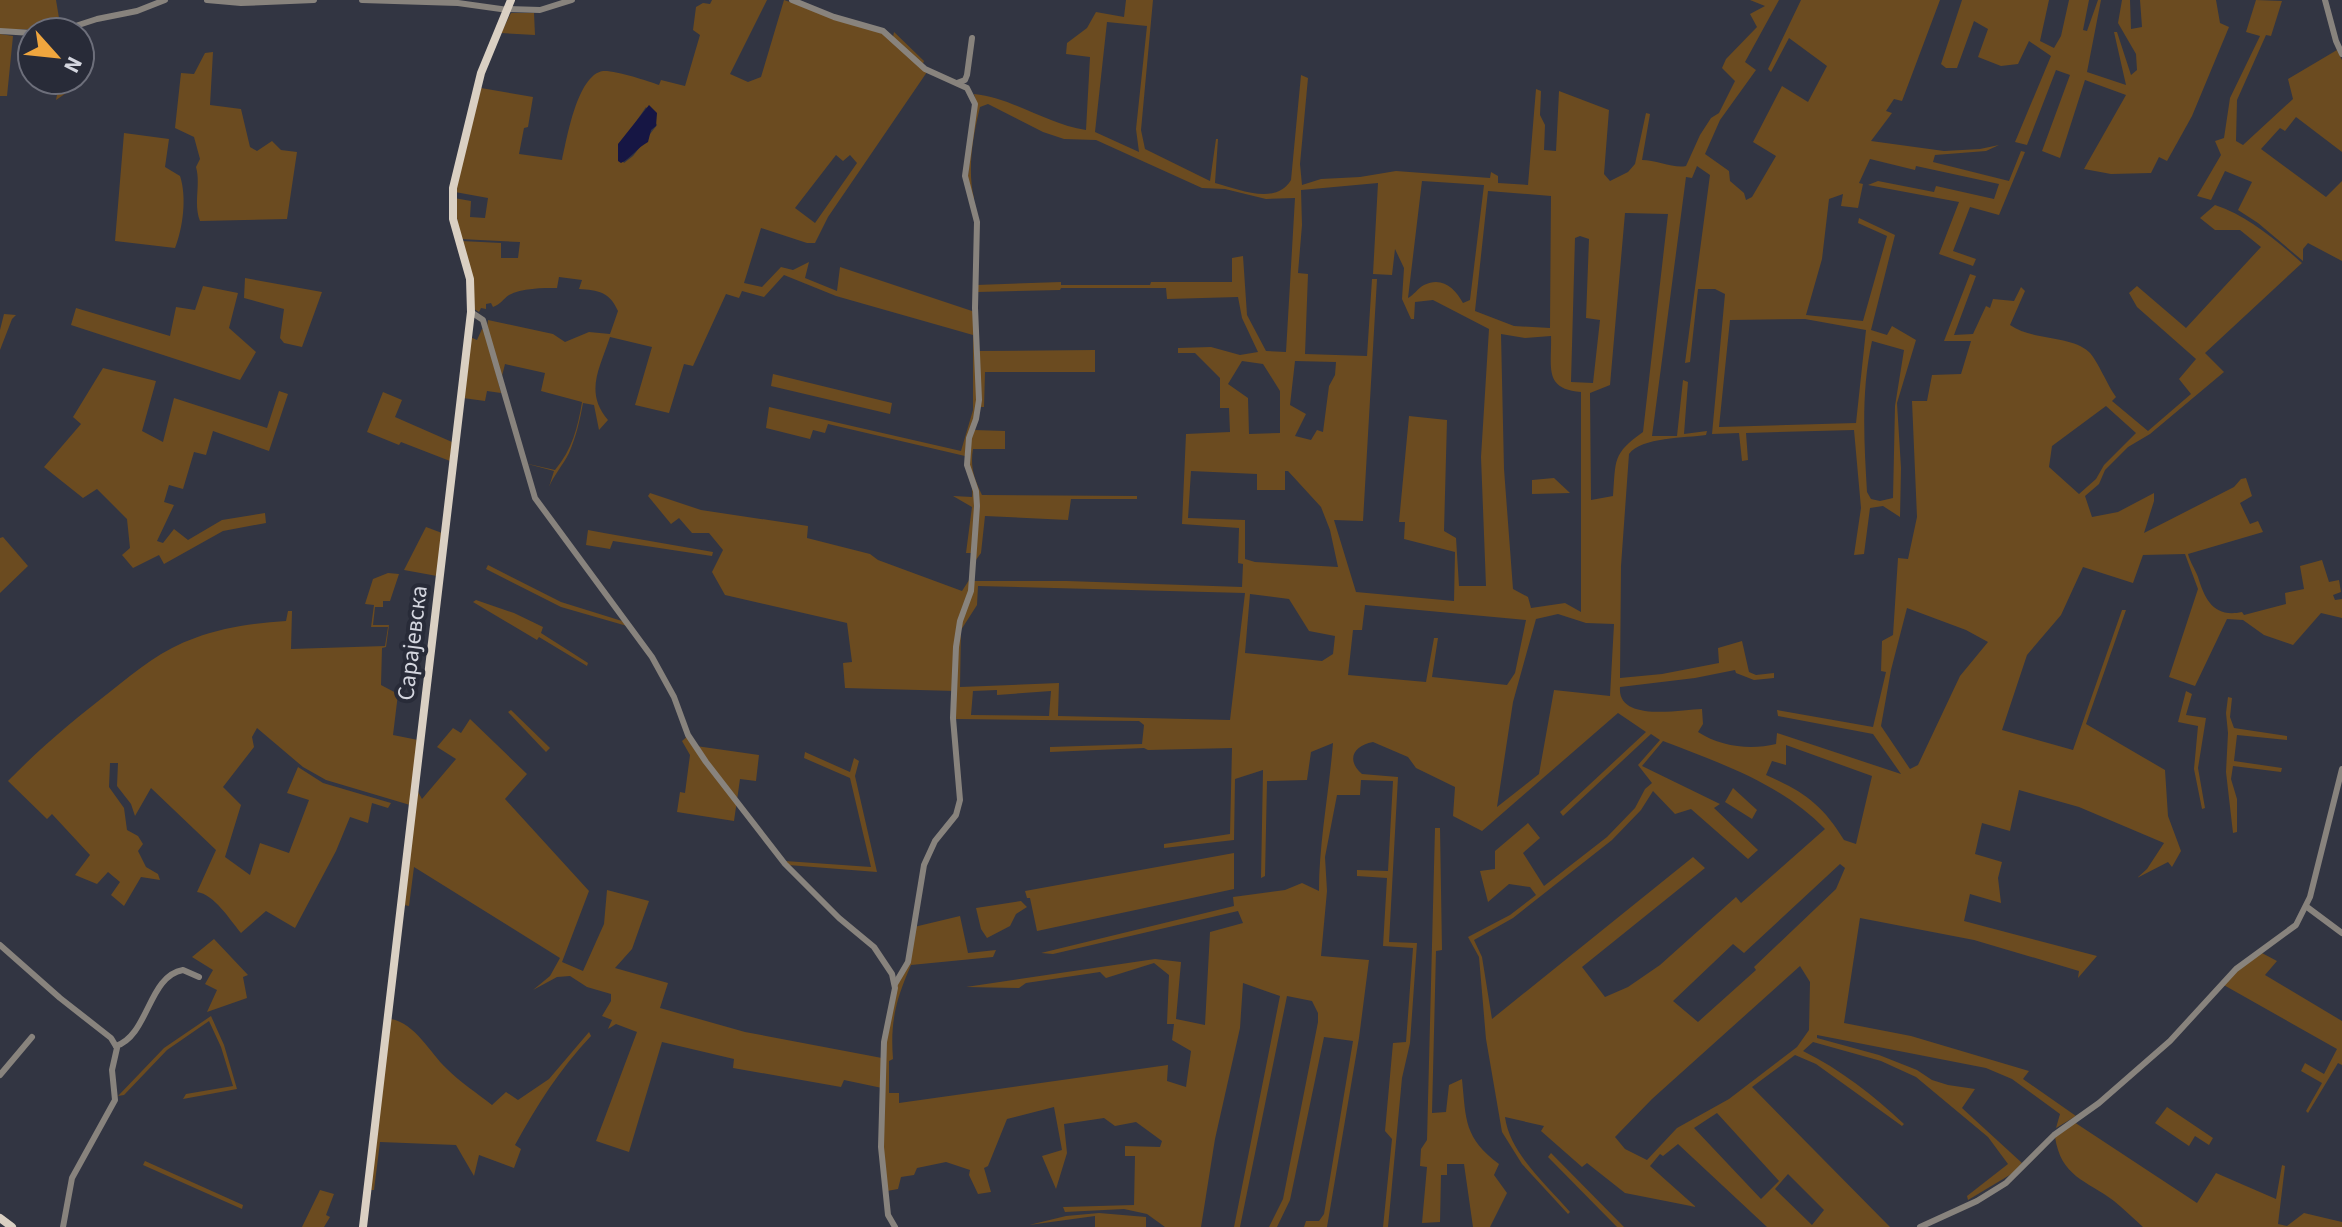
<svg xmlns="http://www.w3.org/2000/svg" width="2342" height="1227" font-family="'Source Sans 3',sans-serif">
<rect width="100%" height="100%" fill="#323542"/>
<g fill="#6b4b20" fill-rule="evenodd">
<polygon points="0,0 56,0 61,30 0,29"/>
<path d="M 712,0 L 767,0 L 730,74 L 748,82 L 761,77 L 784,0 L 893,37 L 894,32 L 924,61 L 922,66 L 927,72 L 828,217 L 815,243 L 807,243 L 761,228 L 744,283 L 762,287 L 781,267 L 793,270 L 809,262 L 805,278 L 837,291 L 840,267 L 975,312 L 976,351 L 1095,350 L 1095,372 L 985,372 L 984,407 L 979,407 L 974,430 L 1005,431 L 1005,449 L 973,449 C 970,467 974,478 982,495 L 1137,496 L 1137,499 L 1071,499 L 1068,520 L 985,516 L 981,553 L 973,564 L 971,553 L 966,553 L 972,507 L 953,496 L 972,497 C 974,483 965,471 965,456 L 828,424 L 825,433 L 813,430 L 810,439 L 766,428 L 769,407 L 961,451 L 973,410 L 973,335 L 836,296 L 784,275 L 764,297 L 742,291 L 739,298 L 726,294 L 693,366 L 684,364 L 669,413 L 635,405 L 652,347 L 610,337 C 600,368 584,392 608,420 L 599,430 L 594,405 L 583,403 C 580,420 576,437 569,453 C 563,465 554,475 549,487 L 554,471 L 524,463 L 555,470 C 572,450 578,427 582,402 L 541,391 L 545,373 L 505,364 L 501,380 L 487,328 L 488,320 L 553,334 L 565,342 L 589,332 L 610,334 L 618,311 C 610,292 598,290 579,289 L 582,280 L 559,277 L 557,288 C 543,288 521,288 509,295 C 503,299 501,304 493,307 L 491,303 L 486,304 L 486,309 L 481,308 L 479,312 L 474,309 L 461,241 L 501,243 L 501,258 L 518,258 L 520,242 L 460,239 L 454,198 L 471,201 L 470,217 L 485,218 L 488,198 L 455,192 L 481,88 L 533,97 L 528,127 L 524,128 L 519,154 L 562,160 C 567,139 577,75 603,71 C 615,70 648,81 659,85 L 661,80 L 685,86 L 700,35 L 693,30 L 696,7 L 703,3 L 710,4 ZM 646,107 L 657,125 L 633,156 L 624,163 L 619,156 L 618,148 ZM 836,155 L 843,161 L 850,155 L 857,163 L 815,223 L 795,208 Z"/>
<path d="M 1126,0 L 1153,0 L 1141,130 L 1145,149 L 1210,181 L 1216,139 L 1218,139 L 1215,183 C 1238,189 1276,206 1291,180 L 1301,75 L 1308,78 L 1300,164 L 1302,185 L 1321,179 L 1360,177 L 1396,171 L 1490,178 L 1491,172 L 1498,176 L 1498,183 L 1528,185 L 1536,89 L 1541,91 L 1540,115 L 1545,125 L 1544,150 L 1556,151 L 1559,91 L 1609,110 L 1604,174 L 1610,181 L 1628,172 L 1635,164 L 1646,113 L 1650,114 L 1642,160 C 1656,160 1675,169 1686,166 L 1700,135 L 1711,118 L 1719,113 L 1735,81 L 1722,68 L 1726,59 L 1757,27 L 1750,14 L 1765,6 L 1750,0 L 1779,0 L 1745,62 L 1756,70 L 1720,120 L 1705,154 L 1729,171 L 1730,181 L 1744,193 L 1746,200 L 1752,197 L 1776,156 L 1753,142 L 1782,86 L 1808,102 L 1827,66 L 1789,38 L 1771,72 L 1768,69 L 1801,0 L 1940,0 L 1902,101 L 1894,99 L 1886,111 L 1892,113 L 1871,141 L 1944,151 L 1980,149 L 1999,145 L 1986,151 L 1935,155 L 1933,162 L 2009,181 L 2021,151 L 2025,152 L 1999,215 L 1970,207 L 1953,251 L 1976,259 L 1973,266 L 1939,254 L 1959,202 L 1868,185 L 1878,181 L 1934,192 L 1936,186 L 1994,199 L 1999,184 L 1916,166 L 1915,170 L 1870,159 L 1859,183 L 1863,184 L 1858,208 L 1841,206 L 1843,194 L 1829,199 L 1822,259 L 1806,315 L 1863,321 L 1887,236 L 1858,223 L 1859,218 L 1895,235 L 1871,330 L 1887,335 L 1892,326 L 1916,340 L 1897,403 L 1901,468 L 1900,517 L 1883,506 L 1870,508 L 1864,554 L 1854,555 L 1861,508 L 1854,430 L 1746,433 L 1748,460 L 1742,461 L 1739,433 L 1712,434 L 1725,294 L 1715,289 L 1698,289 L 1690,362 L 1685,363 L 1710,175 L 1697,166 L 1692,178 L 1686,177 L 1652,436 L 1677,436 L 1683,380 L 1688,382 L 1684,434 L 1707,431 L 1706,435 C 1686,438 1641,437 1629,454 L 1621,566 L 1620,678 L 1662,674 L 1719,663 L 1718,648 L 1742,641 L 1749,672 L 1756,675 L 1774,673 L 1774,678 L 1754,680 L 1736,673 L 1735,670 L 1695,678 L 1620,687 C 1617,722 1679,710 1702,709 L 1703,724 L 1698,732 C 1721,747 1751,750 1776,744 L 1777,733 L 1901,774 L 1873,734 L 1778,716 L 1777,710 L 1873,727 L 1886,672 L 1881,671 L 1882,641 L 1893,635 L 1898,558 L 1908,559 L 1917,517 L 1912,401 L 1927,401 L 1932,375 L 1961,374 L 1971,341 L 1944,341 L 1970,274 L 1976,276 L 1954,335 L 1973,334 L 1986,306 L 1990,308 L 1993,299 L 2014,301 L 2021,287 L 2025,291 L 2010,325 C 2033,341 2071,335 2089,352 C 2098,361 2107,385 2116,397 L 2112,401 L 2148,431 L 2191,394 L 2179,379 L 2196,359 L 2137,307 L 2129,293 L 2137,286 L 2186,328 L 2261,247 L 2240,230 L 2215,230 L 2200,218 L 2215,205 C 2248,216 2276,240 2302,263 L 2205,353 L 2224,372 L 2150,434 L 2128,447 L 2105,470 L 2099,484 L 2085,496 L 2092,517 L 2118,512 L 2154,493 L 2154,501 L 2144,533 L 2234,487 L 2241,479 L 2246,478 L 2252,496 L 2240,503 L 2250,524 L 2258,521 L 2263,532 L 2188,554 C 2190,562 2195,569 2198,577 C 2205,600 2214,618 2242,612 L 2244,615 L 2286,604 L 2285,593 L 2304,589 L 2300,566 L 2322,560 L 2329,582 L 2339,580 L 2341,592 L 2333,595 L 2335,600 L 2342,599 L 2342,618 L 2321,613 L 2293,645 L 2264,635 L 2243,620 L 2227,619 L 2195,686 L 2169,677 L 2198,589 L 2185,554 L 2143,555 L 2133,583 L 2083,567 L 2061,615 L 2027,655 L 2002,730 L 2073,750 L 2122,610 L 2126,610 L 2086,724 L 2165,770 L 2168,816 L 2181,851 L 2172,867 L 2168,862 L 2137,878 L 2147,869 L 2164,843 L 2079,807 L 2019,790 L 2010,831 L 1982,823 L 1975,854 L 2002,862 L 1998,878 L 2001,903 L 1970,894 L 1964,921 L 2097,956 L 2078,978 L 2079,971 L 1974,940 L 1860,918 L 1844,1023 L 1911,1036 L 2029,1071 L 2023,1079 L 2076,1116 L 2056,1128 L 2060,1114 L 2012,1079 L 1986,1068 L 1817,1035 L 1817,1038 L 1879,1055 L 1917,1070 L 1932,1080 L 1948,1085 L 1975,1089 L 1962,1108 L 2022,1163 L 2013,1173 L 1968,1200 L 1967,1196 L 2008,1164 L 1988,1137 L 1916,1077 L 1881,1061 L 1813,1042 L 1803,1051 C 1840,1069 1874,1096 1904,1124 L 1902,1126 L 1816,1064 L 1795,1055 L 1752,1087 L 1890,1227 L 1767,1227 L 1678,1144 L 1663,1156 L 1660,1154 L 1650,1166 L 1696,1207 L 1625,1193 L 1587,1163 L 1582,1167 L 1541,1131 L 1544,1126 L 1505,1117 C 1510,1154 1547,1185 1570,1212 L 1568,1214 L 1522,1164 L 1502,1132 L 1486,1039 L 1479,957 L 1468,937 L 1510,915 L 1536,895 L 1530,887 L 1509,884 L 1488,902 L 1480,871 L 1495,869 L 1495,851 L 1528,823 L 1540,838 L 1523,853 L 1544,886 L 1607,837 L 1635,808 L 1645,789 L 1652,783 L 1638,765 L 1660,740 L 1651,734 L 1563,816 L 1560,812 L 1646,732 L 1618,713 L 1482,831 L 1453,816 L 1455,787 L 1416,768 L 1408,757 L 1373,742 C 1353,746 1346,760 1362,774 L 1398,777 L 1389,942 L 1417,943 L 1410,1043 L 1402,1078 L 1388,1227 L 1383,1227 L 1392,1139 L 1385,1131 L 1393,1043 L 1406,1042 L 1413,948 L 1383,946 L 1387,878 L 1357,876 L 1357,870 L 1388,871 L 1393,781 L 1361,780 L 1360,795 L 1337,795 L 1325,857 L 1327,891 L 1321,956 L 1369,960 L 1359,1038 L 1327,1227 L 1304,1227 L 1306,1221 L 1319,1221 L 1324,1214 L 1353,1041 L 1324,1037 L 1290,1200 L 1277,1227 L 1269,1227 L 1283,1199 L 1318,1022 L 1318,1013 L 1312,1001 L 1287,996 L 1240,1227 L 1234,1227 L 1280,996 L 1243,983 L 1240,1028 L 1215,1139 L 1201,1227 L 1165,1227 L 1147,1214 L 1124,1209 L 1065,1212 L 1063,1207 L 1134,1205 L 1135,1156 L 1125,1156 L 1125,1146 L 1160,1147 L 1162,1141 L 1136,1122 L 1115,1126 L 1104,1118 L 1064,1124 L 1067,1153 L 1056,1189 L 1042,1156 L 1062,1150 L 1054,1107 L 1007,1119 L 988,1166 L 984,1168 L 991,1192 L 978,1194 L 969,1175 L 970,1170 L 946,1162 L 917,1168 L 914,1175 L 901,1177 L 898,1189 L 887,1191 L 882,1153 L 885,1035 L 896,987 L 908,966 L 914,927 L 960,916 L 968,953 L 996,950 L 993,957 L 911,965 C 896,999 890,1022 893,1059 L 889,1061 L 889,1093 L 899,1093 L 899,1103 L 1168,1065 L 1167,1081 L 1186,1087 L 1191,1051 L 1172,1040 L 1174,1024 L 1167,1024 L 1169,975 L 1154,963 L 1106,978 L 1100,972 L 1026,983 L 1019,988 L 966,987 L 1155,959 L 1181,962 L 1176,1019 L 1205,1025 L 1210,932 L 1243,923 L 1238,911 L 1053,954 L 1041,953 L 1234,906 L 1233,897 L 1285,890 L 1302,883 L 1319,891 C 1319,842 1329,793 1333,743 L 1311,752 L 1307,780 L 1267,781 L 1265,876 L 1261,878 L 1263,770 L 1235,779 L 1234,840 L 1164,848 L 1164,844 L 1230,834 L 1232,748 L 1148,750 L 1144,748 L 1050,752 L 1050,747 L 1142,744 L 1144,725 L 1139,721 L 956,719 L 956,691 L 845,688 L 843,663 L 852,662 L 847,623 L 725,595 L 712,572 L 723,550 L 709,533 L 692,533 L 679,518 L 671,524 L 648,496 L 650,493 L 701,510 L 808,526 L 807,538 L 870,554 L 878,560 L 962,591 L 971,577 L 971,581 L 1067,581 L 1242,587 L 1243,564 L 1238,563 L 1239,528 L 1182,524 L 1186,434 L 1230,432 L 1229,408 L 1220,408 L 1220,378 L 1195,353 L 1178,353 L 1178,348 L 1211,347 L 1240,355 L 1258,352 L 1242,318 L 1238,297 L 1167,299 L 1166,288 L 1061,288 L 1060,290 L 977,292 L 976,285 L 1061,282 L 1061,285 L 1150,285 L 1151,282 L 1232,282 L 1232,258 L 1243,256 L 1247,315 L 1266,351 L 1286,352 L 1295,198 L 1266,199 L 1225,189 L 1202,188 L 1096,140 L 1064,139 L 1043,132 L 988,104 L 980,107 C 973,136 967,169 974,198 L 972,200 L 967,185 L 976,101 L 974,94 C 1013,98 1047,124 1086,130 L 1090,57 L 1066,54 L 1067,43 L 1087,28 L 1096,12 L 1124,17 ZM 1107,22 L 1147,26 L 1136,129 L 1139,152 L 1095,132 ZM 1422,181 L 1484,185 L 1470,300 L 1463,303 C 1455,288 1442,276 1424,285 C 1417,289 1414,295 1408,298 ZM 1378,183 L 1373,274 L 1392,275 L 1395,249 L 1404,268 L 1402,299 L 1411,319 L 1414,319 L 1415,302 L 1433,300 L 1489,329 L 1481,457 L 1486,586 L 1459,586 L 1456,538 L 1444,531 L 1447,420 L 1409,416 L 1399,522 L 1405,522 L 1404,539 L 1455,552 L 1454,601 L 1356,592 L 1334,520 L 1363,521 L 1377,279 L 1372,279 L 1367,356 L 1305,354 L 1308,274 L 1298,273 L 1302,225 L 1301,190 ZM 1488,191 L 1551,196 L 1550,328 L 1514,326 L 1475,311 ZM 1625,213 L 1668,214 L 1643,432 C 1612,454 1616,460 1613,496 L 1591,500 L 1590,393 L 1610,385 ZM 1580,236 L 1589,239 L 1586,318 L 1600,320 L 1593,383 L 1571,382 L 1575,238 ZM 1805,319 L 1866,330 L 1856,423 L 1719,427 L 1730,320 ZM 1501,334 L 1525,338 L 1551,336 C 1552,367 1543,389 1581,392 L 1581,612 L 1565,603 L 1531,608 L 1528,597 L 1513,589 L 1504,469 ZM 1872,341 L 1904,350 L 1895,406 L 1893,498 L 1880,501 L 1871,499 L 1867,492 C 1864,441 1861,391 1872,341 ZM 1242,361 L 1263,364 L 1280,391 L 1280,433 L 1249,434 L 1248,398 L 1228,384 ZM 1295,361 L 1336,362 L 1335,375 L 1329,386 L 1323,432 L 1317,430 L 1311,440 L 1295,436 L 1306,414 L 1290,405 ZM 2106,406 L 2136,433 L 2104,465 L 2096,479 L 2079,494 L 2049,467 L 2052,446 ZM 1191,471 L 1257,474 L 1257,490 L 1285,490 L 1285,471 L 1288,471 L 1321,507 L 1330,530 L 1338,567 L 1255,562 L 1245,559 L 1245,520 L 1188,518 ZM 978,586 L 1245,593 L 1230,720 L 1058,716 L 1059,683 L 960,687 L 961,630 L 977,605 ZM 1250,594 L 1289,599 L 1309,631 L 1335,636 L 1333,654 L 1322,661 L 1245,653 ZM 1365,605 L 1526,620 L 1515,673 L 1507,685 L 1432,677 L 1438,638 L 1434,638 L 1426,682 L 1348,675 L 1353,630 L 1362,630 ZM 1907,608 L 1966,630 L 1988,642 L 1960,676 L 1918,765 L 1910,769 L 1881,726 L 1891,670 ZM 1558,614 L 1586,623 L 1614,624 L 1610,696 L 1554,690 L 1539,774 L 1497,807 L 1513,702 L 1536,619 ZM 997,690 L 997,695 L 1051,691 L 1049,716 L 971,715 L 973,691 ZM 1663,741 C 1720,763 1782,784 1825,829 L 1741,903 L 1736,897 L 1660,965 L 1628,987 L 1605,997 L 1582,967 L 1705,868 L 1693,857 L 1492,1019 L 1482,957 L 1474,940 L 1513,918 L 1612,840 L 1641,810 L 1653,791 L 1675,814 L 1691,809 L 1748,859 L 1758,850 L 1714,808 L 1720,804 L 1642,766 ZM 1786,745 L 1872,776 L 1856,844 L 1844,840 C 1823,805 1803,791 1766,775 L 1772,761 L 1786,765 ZM 1840,864 L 1845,868 L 1836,889 L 1754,967 L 1756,970 L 1698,1022 L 1673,1001 L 1733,944 L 1744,953 ZM 1800,966 L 1810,982 L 1809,1030 L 1797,1047 L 1729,1099 L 1677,1128 L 1647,1160 L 1625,1149 L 1615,1137 L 1652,1099 ZM 1717,1113 L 1779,1181 L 1761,1199 L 1694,1128 ZM 1788,1174 L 1824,1210 L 1812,1225 L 1775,1189 Z"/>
<polygon points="1962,0 2049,0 2040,41 2054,48 2061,36 2069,0 2089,0 2083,30 2087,31 2098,0 2101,0 2087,72 2126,85 2114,32 2117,32 2131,75 2137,70 2136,54 2118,23 2122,0 2130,0 2131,29 2142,27 2140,0 2216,0 2220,23 2229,27 2192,116 2167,161 2159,157 2151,173 2111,174 2084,169 2126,95 2085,80 2060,158 2042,151 2070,75 2056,70 2027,145 2015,142 2051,56 2029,41 2018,64 2001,66 1978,57 1988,29 1974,21 1957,68 1946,68 1941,64"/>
<polygon points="2256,0 2282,1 2271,36 2266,35 2237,100 2236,141 2243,145 2293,99 2288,79 2337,50 2342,60 2342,152 2296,117 2285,131 2280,128 2261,149 2326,197 2342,181 2342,261 2308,243 2303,249 2303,261 2258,223 2238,210 2252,182 2225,171 2211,200 2197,196 2221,155 2215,141 2224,138 2230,98 2260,36 2246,32"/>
<polygon points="511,13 534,13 535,35 501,33"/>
<polygon points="0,34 13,36 7,96 0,96"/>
<path d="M 213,52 L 210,105 L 241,109 L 250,147 L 257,151 L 272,141 L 281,150 L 297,152 L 287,219 L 200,221 C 193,203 201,185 196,167 L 200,159 L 194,137 L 175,128 L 181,73 L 194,74 L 205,53 Z"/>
<polygon points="80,65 84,70 85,80 56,100 60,80 80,80"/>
<path d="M 124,133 L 169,139 L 165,167 L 180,176 C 187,197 183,228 175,248 L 115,241 Z"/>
<polygon points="245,278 322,292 302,347 284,343 280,338 284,309 244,298"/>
<polygon points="203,286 238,293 229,328 256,352 240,380 71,325 76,308 170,336 176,307 195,310"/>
<polygon points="4,314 16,315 12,319 0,350 0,330"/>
<polygon points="482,329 485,330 501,393 487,391 485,401 463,398 470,337 477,340"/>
<polygon points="103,368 156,381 142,431 163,442 174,398 267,428 279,391 288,394 269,451 213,431 206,455 194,452 183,489 169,485 164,502 174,505 157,541 163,543 174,529 188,540 222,520 265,513 266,523 223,531 164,564 159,555 133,568 122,555 130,548 127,519 97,489 83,498 44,467 81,424 73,417"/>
<polygon points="773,374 892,403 890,414 771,386"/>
<polygon points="383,392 402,400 395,417 452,442 450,461 401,442 399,445 367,432"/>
<polygon points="1554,478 1570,493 1532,494 1532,480"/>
<polygon points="426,527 442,533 437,576 404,570"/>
<polygon points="588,530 604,533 713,552 712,556 613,541 610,549 586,545"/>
<polygon points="3,537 28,566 0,593 0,538"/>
<polygon points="488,565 561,602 622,621 627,626 561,607 486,569"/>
<path d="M 388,573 L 399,574 L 390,601 L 383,601 L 383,607 L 375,607 L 373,625 L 389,625 L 386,647 L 382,648 L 381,685 L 398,694 L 393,735 L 418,740 L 410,805 L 326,780 L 303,767 L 257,728 L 252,737 L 254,747 L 223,787 L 241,805 L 225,857 L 250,875 L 260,843 L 289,853 L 309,800 L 287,793 L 298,767 L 323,783 L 391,803 L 388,808 L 372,803 L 368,823 L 350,817 L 336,851 L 295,928 L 266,911 L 241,933 C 230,920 214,894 197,892 L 216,850 L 151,788 L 135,816 L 131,804 L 117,786 L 118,763 L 110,763 L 109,787 L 124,808 L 127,830 L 138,836 L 143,844 L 138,851 L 146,867 L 158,874 L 160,880 L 141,877 L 124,906 L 111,895 L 120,882 L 108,872 L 97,884 L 75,875 L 90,855 L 52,814 L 47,819 L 8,781 C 40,748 75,719 111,691 C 137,670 163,649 195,638 C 224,627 255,623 286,621 L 288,611 L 292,611 L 291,649 L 385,646 L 388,627 L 371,627 L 374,605 L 365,604 L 373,579 Z"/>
<polygon points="476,600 514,613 543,627 541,633 588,663 587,666 539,637 537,640 473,602"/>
<polygon points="2186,691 2192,694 2186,715 2206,718 2198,768 2205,808 2202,809 2194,769 2198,726 2178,722"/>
<polygon points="2228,697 2232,698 2230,717 2234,728 2287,736 2287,740 2237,735 2234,761 2282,768 2281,772 2233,766 2231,779 2237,799 2237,832 2233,833 2226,772 2228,733 2226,713"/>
<polygon points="511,710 550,748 546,752 508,712"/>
<polygon points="470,719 527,774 505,799 589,891 562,962 583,971 604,924 607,890 649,901 632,949 615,968 668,983 660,1008 745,1032 882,1058 882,1088 844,1080 841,1087 733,1068 734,1059 662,1042 629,1152 596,1141 637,1032 616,1024 608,1029 612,1020 602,1016 611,1001 611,994 587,987 570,976 557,977 533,990 550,976 560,958 414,867 409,906 404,905 417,790 422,799 456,759 437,747 453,728 461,733"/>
<polygon points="689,735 696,746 759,755 756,781 740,779 734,821 677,812 680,792 685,793 690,755 682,741"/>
<polygon points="805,752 850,772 854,758 859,761 855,776 877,872 788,865 785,861 871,867 850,778 804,758"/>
<polygon points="1733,788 1757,810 1752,819 1725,802"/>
<path d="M 1435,828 L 1440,828 L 1442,950 L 1436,951 L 1432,1113 L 1446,1112 L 1449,1085 L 1462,1079 C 1466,1120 1464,1138 1499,1164 L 1494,1175 L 1507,1193 L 1490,1227 L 1473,1227 L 1464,1164 L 1447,1164 L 1447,1175 L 1441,1175 L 1440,1222 L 1422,1223 L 1427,1167 L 1420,1166 L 1421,1149 L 1427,1140 Z"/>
<polygon points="1234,853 1234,889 1037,931 1030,898 1027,898 1025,891"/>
<polygon points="1021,901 1027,907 1016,914 1010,926 987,938 981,929 976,908"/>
<polygon points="214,939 248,975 243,977 247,998 207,1012 217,990 205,984 213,970 192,957"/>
<polygon points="2260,952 2277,961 2265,975 2342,1021 2342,1065 2338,1063 2308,1113 2306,1111 2322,1083 2301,1071 2305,1063 2324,1074 2337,1049 2222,984"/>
<polygon points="211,1016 224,1045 237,1089 183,1099 186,1094 233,1086 221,1047 209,1021 167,1050 124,1095 118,1096 164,1048"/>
<path d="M 391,1019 C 415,1023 430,1053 447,1069 C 460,1082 477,1093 492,1105 L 506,1092 L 518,1100 L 549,1079 L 589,1032 L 591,1036 C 559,1070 537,1105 515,1145 L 521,1149 L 514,1168 L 479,1155 L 474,1176 L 456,1145 L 380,1142 L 374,1190 L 370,1190 Z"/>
<polygon points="2167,1107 2213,1138 2209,1145 2195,1136 2189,1146 2155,1123"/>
<path d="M 2074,1122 L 2197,1203 L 2216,1173 L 2276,1199 L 2282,1165 L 2285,1166 L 2278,1224 L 2287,1226 L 2304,1213 L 2342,1222 L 2342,1227 L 2143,1227 C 2133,1218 2124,1209 2114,1201 C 2086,1180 2061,1177 2055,1137 Z"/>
<polygon points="1551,1153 1624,1227 1617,1227 1548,1157"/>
<polygon points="145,1161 243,1205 242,1209 143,1165"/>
<polygon points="320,1190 334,1194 326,1215 330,1217 324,1227 302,1227"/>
<polygon points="1099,1213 1146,1217 1146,1227 1095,1227 1095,1216 1029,1225 1066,1216"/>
</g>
<path fill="#161644" d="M 649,105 L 657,113 L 656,126 L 651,130 L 648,142 C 637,148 631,158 621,163 L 618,161 L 618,144 Z"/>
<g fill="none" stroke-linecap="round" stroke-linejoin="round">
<g stroke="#88837d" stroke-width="6">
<polyline points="207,0 241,3 314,0"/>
<polyline points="362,0 458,3 508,10"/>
<polyline points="792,0 834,17 883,31 925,69 967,88 975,104 965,176 977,222 975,308 979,400 976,419 969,438 967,465 976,491 977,506 971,591 960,621 956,647 953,718 960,800 956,815 935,841 924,865 908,962 895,984"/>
<polyline points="2325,0 2336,41 2342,54"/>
<polyline points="508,9 540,10 572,0"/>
<polyline points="0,31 32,33"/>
<polyline points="57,32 97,19 137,11 165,0"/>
<polyline points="957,83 965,80 967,75 972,38"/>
<polyline points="471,312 483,320 535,498 652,657 674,697 688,735 706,762 785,864 839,918 874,947 892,974 895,988 884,1042 881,1147 888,1215 895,1227"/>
<polyline points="2307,907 2342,933"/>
<polyline points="0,945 60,998 111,1038 117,1048 112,1070 115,1100 72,1178 63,1227"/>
<path d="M 116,1046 C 149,1035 148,976 183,970 L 199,977"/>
<polyline points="0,1075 32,1037"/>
<polyline points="1920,1227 1977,1201 2006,1183 2054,1135 2099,1103 2170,1041 2236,969 2296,925 2310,897 2342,769"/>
</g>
<g stroke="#dad0c3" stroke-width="8">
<polyline points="0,1218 12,1227"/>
<polyline points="363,1227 471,312 470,279 453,219 453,188 481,73 511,0"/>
</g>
</g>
<g text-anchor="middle" stroke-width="8" stroke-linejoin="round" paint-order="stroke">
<g font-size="24" fill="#d4d6df" stroke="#282b38">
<text transform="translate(412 643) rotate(-83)" y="8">Сарајевска</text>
</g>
</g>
<g transform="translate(56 56) rotate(117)"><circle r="38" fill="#282b38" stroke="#6d6f7b" stroke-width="2"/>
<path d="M0-6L14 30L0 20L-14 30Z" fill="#f0a63e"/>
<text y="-12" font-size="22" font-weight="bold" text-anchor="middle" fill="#d4d6df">N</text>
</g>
</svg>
